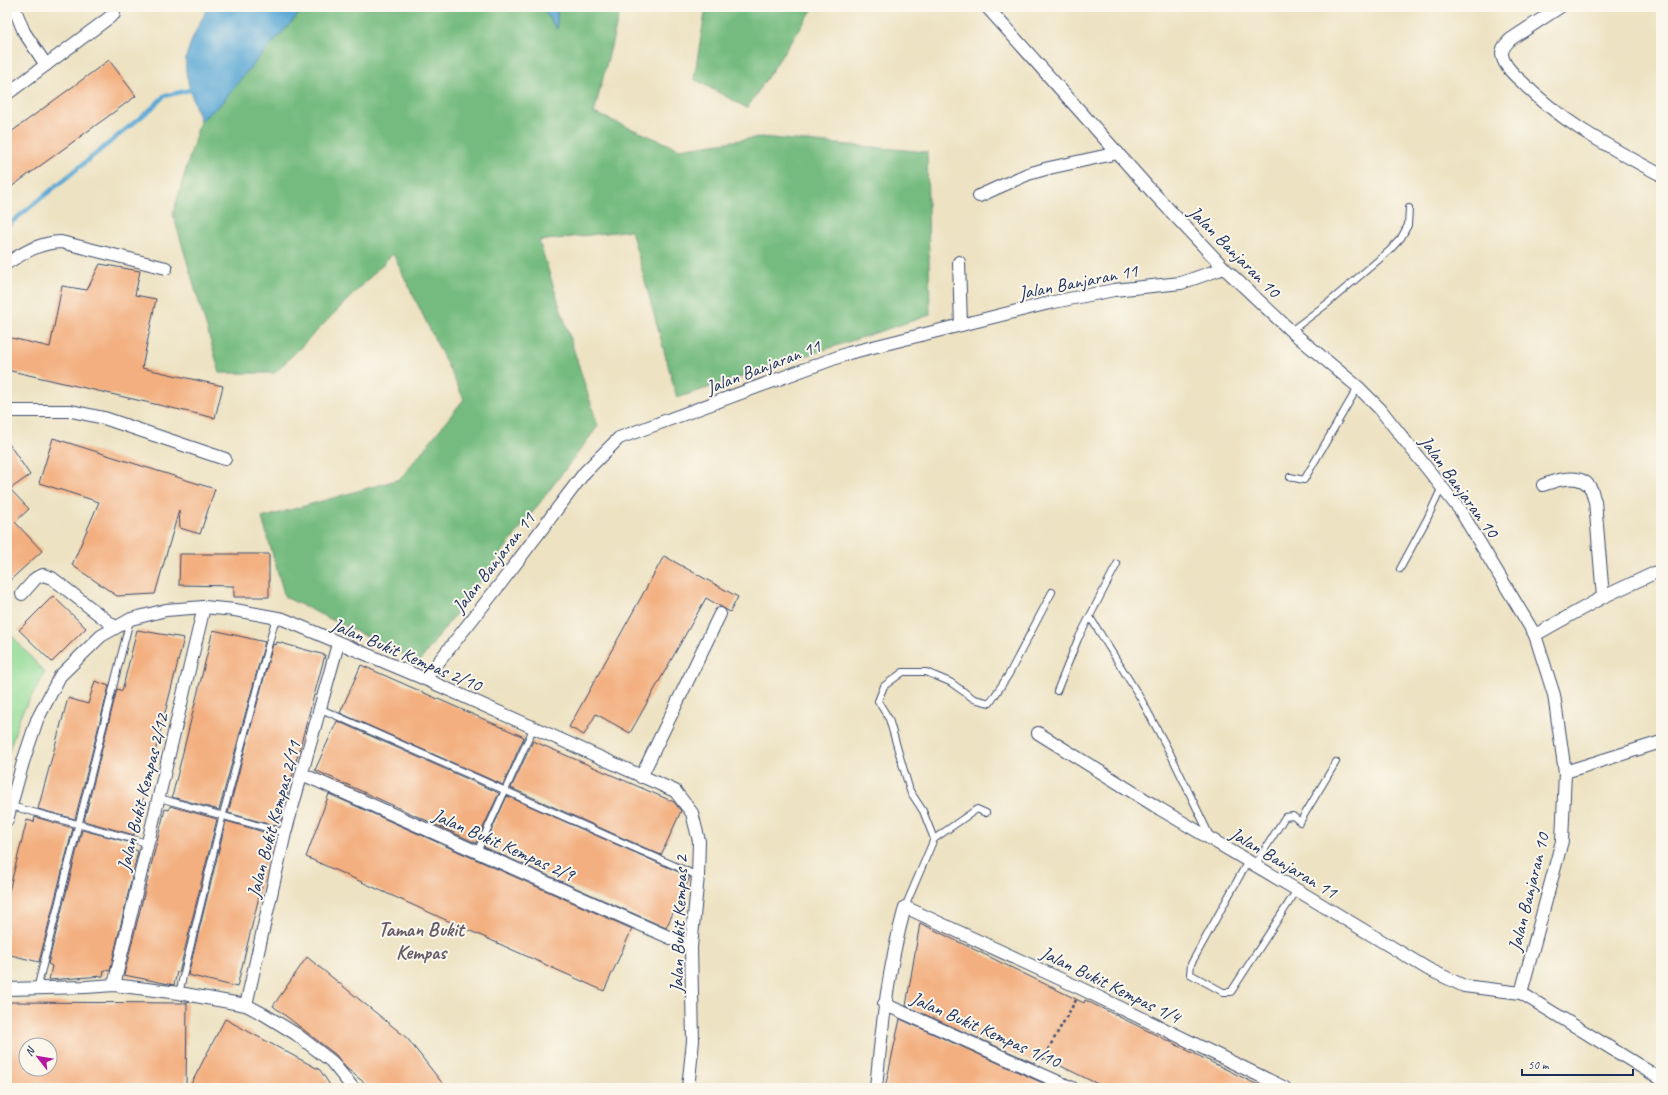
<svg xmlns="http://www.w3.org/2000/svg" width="1668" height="1095" font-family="Caveat,sans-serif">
<rect width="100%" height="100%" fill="#fbf7ec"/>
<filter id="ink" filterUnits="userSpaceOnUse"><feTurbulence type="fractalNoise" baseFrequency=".025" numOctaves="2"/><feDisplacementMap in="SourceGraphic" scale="8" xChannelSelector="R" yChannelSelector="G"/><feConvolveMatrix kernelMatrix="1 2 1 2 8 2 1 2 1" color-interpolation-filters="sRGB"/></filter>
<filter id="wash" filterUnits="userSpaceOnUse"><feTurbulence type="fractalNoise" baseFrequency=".012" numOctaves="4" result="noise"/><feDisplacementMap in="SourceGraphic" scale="16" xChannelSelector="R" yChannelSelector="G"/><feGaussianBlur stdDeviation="0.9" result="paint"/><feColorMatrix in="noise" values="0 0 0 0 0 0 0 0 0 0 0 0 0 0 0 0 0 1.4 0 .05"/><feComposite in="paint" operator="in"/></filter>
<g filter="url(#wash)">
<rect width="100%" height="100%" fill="#ede2c2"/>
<polygon fill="#92db96" stroke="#56857a" points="7,632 11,635 45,673 20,716 7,757"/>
<g fill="#75bb7f" stroke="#48756e">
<polygon points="305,7 542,7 557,29 557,7 621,7 594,113 680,149 761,137 927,152 930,315 677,398 631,230 539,241 598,426 419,662 285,597 262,518 400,479 464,399 393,254 275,373 220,373 173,214 200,121 222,103 243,76"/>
<polygon points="706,7 814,7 747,108 694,79"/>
</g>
<g fill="#5ba9d5" stroke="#3b6c9a">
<path d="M 208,7 L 305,7 L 243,76 L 222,103 L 200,121 C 195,105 183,74 186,58 C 190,40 200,23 208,7 Z"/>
<polygon points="542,7 557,7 557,29"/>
</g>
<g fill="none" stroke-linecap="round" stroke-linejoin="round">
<polyline stroke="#5ba9d5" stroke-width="4.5" points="7,226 152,108 164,96 189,90"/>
</g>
<g id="blocks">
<g fill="#f3af7f" fill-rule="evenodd">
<polygon points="109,60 136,96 7,190 7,135"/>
<polygon points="100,264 140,271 135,295 156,299 142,368 223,386 215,418 7,370 7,337 50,347 62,286 87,290"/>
<polygon points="53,438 215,489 200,534 180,528 179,510 155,594 117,596 72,565 99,502 39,483"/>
<polygon points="7,441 30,475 10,489 29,509 15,522 42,551 7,583"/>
<polygon points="180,554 269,554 269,597 234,597 234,586 179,585"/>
<polygon points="664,556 738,597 730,612 706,598 630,733 596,714 584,735 569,727"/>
<polygon points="53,596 86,628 52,662 19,630"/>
<polygon points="137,630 184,638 134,835 84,821 117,689 122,691"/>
<polygon points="213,630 265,642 219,810 172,797"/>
<polygon points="277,642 325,655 279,824 277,824 276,826 228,813 273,644 276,645"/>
<polygon points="361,665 524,737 503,785 340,713"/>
<polygon points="95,681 109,686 75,819 38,809 68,698 88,704"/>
<polygon points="337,721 499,793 476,843 315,770"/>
<polygon points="533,741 674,802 681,811 661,855 511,788"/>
<polygon points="329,794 632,929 604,991 306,857"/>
<polygon points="507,796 690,877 666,928 484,847"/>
<polygon points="170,806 217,819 179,973 177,972 174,985 124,975 165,809 169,810"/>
<polygon points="35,817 73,828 39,962 7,954 7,899 27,820 34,822"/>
<polygon points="226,821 274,835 237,987 188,975"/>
<polygon points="82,830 132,843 130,848 138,851 110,971 104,970 103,976 49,980 52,966 48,964"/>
<polygon points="920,923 1084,1003 1085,1000 1264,1088 1106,1088 1038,1055 1034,1063 906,1006"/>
<polygon points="307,957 407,1038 446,1088 371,1088 345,1067 336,1055 273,1006"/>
<path d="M 7,1002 L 187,1003 L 186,1088 L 7,1088 ZM 26,1045 L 50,1045 L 50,1069 L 26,1069 Z"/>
<polygon points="225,1019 320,1070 332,1088 189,1088"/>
<polygon points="900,1019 1054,1088 885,1088"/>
</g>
</g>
</g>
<g filter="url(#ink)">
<use href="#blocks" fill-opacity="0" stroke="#3a4a6d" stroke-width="1"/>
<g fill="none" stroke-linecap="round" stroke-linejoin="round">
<defs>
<g id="service">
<polyline points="1291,331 1328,303 1389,251 1401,238 1408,225 1409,208"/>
<polyline points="1290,477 1304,480 1358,387"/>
<polyline points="1400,569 1427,519 1442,487"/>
<polyline points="1090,617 1141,699 1171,755 1210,836"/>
<polyline points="1057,691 1078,639 1117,564"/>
<polyline points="321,709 698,876"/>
<polyline points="159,798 285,833"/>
<polyline points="11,806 147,843"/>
<polyline points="934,839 977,809 986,813"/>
<polyline points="477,852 533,729"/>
<polyline points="1248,861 1191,964 1190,974 1223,992 1231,992 1297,890"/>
<polyline points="1255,865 1285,817 1293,816 1300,822 1336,762"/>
<polyline points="905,907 934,839 923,811 910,791 889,719 878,701 884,686 903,672 926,672 950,682 974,699 990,703 1009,674 1052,592"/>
<polyline points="37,989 130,620"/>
<polyline points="179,993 223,814 276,617"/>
</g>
<g id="minor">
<polyline points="14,7 24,32 46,65"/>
<polyline points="987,7 1146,185 1224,268 1291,331 1358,387 1380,409 1460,510 1535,635 1554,695 1565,772 1562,841 1521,993"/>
<path d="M 1560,7 L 1511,39 C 1507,43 1502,47 1502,54 C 1503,65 1514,75 1521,81 C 1562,123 1610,147 1661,175"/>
<polyline points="7,94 114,14"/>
<polyline points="979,196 1028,174 1049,168 1118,153"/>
<polyline points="959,262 961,325"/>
<path d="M 7,263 C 26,252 38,243 61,242 L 166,268"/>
<polyline points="7,411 71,411 104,418 225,459"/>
<path d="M 1543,485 C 1556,480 1582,472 1591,489 C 1593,492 1593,498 1595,501 L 1603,597"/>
<polyline points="22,594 36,578 43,575 52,578 115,627"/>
<polyline points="1535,635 1603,597 1661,570"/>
<polyline points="425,679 501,583 585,472 619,438 849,353 1049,303 1114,290 1181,283 1224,268"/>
<polyline points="1038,733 1160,809 1292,887 1428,969 1464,986 1521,993 1661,1079"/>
<polyline points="1565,772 1661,742"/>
<polyline points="302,774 691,947"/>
<polyline points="641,777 720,614"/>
<polyline points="7,820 23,762 37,720 60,676 101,636 131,619 166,610 204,607 235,610 283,619 425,679 675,791 692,813 699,841 698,876 691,947 693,1041 688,1088"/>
<polyline points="114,985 204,607"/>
<polyline points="7,989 86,987 114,985 179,993 246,1005 265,1015 296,1034 331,1061 353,1088"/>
<polyline points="884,1004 1072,1088"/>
<polyline points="246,1005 285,833 338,644"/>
<path d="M 876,1088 C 882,1025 888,969 905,907 L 1082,989 L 1285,1088"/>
</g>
</defs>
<use href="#service" stroke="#3a4a6d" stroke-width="8"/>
<use href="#minor" stroke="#3a4a6d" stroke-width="14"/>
<polyline stroke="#3a4a6d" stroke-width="2.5" stroke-dasharray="3 3" stroke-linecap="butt" points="1042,1060 1076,1000"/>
<use href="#service" stroke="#fff" stroke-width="6"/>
<use href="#minor" stroke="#fff" stroke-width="12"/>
</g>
</g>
<g text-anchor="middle" stroke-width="4" stroke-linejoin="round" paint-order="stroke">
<g font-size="19" fill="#1b2f5e" stroke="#fbf7ec">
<text transform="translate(1235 251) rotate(45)" y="7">Jalan Banjaran 10</text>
<text transform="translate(1078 281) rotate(-11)" y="7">Jalan Banjaran 11</text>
<text transform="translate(763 366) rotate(-21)" y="7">Jalan Banjaran 11</text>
<text transform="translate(1460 486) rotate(54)" y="7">Jalan Banjaran 10</text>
<text transform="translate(493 562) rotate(-52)" y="7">Jalan Banjaran 11</text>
<text transform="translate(407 654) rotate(23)" y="7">Jalan Bukit Kempas 2/10</text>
<text transform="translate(142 792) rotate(-76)" y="7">Jalan Bukit Kempas 2/12</text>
<text transform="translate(273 819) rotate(-75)" y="7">Jalan Bukit Kempas 2/11</text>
<text transform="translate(504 844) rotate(24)" y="7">Jalan Bukit Kempas 2/9</text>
<text transform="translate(1284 862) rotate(31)" y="7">Jalan Banjaran 11</text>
<text transform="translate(1528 892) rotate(-76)" y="7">Jalan Banjaran 10</text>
<text transform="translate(678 924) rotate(-88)" y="7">Jalan Bukit Kempas 2</text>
<text transform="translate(1111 984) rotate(26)" y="7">Jalan Bukit Kempas 1/4</text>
<text transform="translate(986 1029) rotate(24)" y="7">Jalan Bukit Kempas 1/10</text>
</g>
<g font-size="20" font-weight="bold" fill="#675c6a" stroke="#fbf7ec">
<text x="421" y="936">Taman Bukit<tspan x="421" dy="23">Kempas</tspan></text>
</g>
</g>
<rect width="1668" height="1095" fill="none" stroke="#fbf7ec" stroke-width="24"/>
<g transform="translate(38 1057) rotate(301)"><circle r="19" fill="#fbf7ec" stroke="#a1a7b3"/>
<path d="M0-3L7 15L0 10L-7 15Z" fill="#b5179e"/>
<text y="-6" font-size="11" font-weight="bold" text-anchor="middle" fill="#1b2f5e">N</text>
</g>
<path d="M1522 1069v6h111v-6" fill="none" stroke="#1b2f5e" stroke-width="2"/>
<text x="1528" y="1069" font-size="12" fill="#1b2f5e" stroke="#fbf7ec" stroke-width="3" paint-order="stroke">50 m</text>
</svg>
